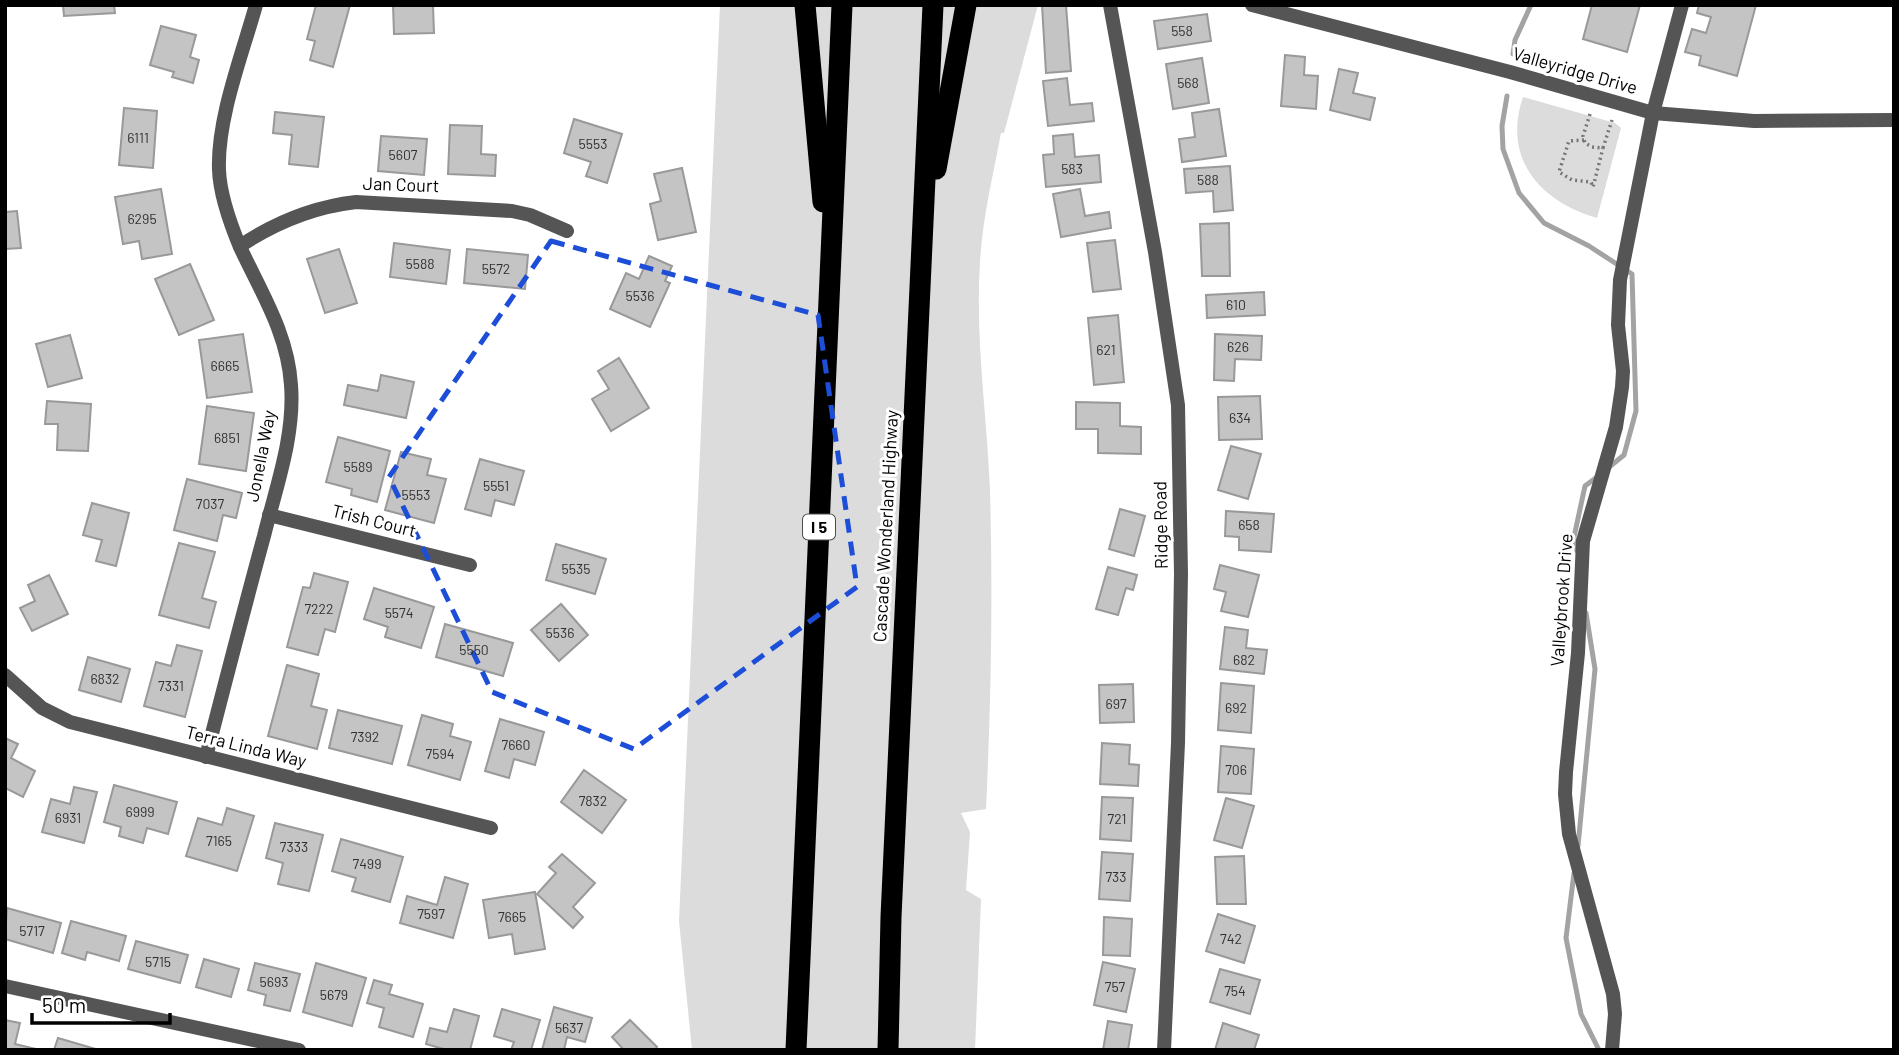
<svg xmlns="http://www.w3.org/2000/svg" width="1899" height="1055" font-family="Barlow,sans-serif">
<rect width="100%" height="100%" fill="#fff"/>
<g fill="#dcdcdc">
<path d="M 720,5 L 1038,5 L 1004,133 L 1001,133 C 993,176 982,220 980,263 C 975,339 987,415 990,491 C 993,597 991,703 986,809 L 961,813 L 970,832 L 966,890 L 981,899 L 975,1050 L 692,1050 L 679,921 Z"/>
<path d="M 1523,97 L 1615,123 L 1621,128 L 1597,218 C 1540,202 1502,158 1523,97 Z"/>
</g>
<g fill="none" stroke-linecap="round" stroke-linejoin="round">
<g stroke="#a3a3a3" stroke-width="5">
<polyline points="1513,54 1515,40 1531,5"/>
<polyline points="1507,96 1502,126 1503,149 1519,193 1544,223 1589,246 1632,274 1636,411 1624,455 1608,468"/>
<polyline points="1577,551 1574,537 1585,486 1597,477"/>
<polyline points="1578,846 1595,669 1586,613"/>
<polyline points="1574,873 1566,938 1581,1014 1599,1050"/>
</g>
</g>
<g fill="#c4c4c4" stroke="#999" stroke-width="2">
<polygon points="63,5 114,5 115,13 64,16"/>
<polygon points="316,5 350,5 333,67 310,60 315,41 307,39"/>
<polygon points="393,5 433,5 434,33 394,34"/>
<polygon points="1042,5 1066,5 1071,71 1046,73"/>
<polygon points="1592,5 1640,5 1627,52 1583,39"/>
<polygon points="1699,5 1756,5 1737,76 1699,65 1701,56 1685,52 1692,29 1706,33 1711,17 1697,13"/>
<polygon points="1207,14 1211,41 1158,49 1154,21"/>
<polygon points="161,26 196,35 190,57 199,60 193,83 172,77 174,72 150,65"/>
<polygon points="1285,55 1305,57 1304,75 1318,76 1316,109 1281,106"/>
<polygon points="1202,58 1209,103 1173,109 1166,64"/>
<polygon points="1339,69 1358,73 1353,93 1375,98 1370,120 1330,110"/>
<polygon points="1067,78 1070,105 1092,103 1094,121 1048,126 1043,81"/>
<polygon points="124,108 157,111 153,168 119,165"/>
<polygon points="1219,109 1226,156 1182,162 1179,139 1195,137 1192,113"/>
<polygon points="275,112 324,117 318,167 289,164 292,135 273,133"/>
<polygon points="574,119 622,134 607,183 586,176 591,162 564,153"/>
<polygon points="450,125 482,126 481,154 496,155 495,176 448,174"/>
<polygon points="1073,134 1075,157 1099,155 1101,182 1046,187 1043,155 1054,154 1053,136"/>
<polygon points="381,136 427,139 424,175 378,171"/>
<polygon points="1230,166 1233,210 1214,212 1213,191 1186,193 1184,169"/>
<polygon points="682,168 696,232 658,240 650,204 661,201 654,174"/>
<polygon points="161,189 172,254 142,259 139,241 123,244 115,197"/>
<polygon points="1080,189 1085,216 1109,212 1111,228 1061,237 1053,194"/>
<polygon points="17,211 21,248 5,249 5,212"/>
<polygon points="1229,223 1230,276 1202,276 1200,224"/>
<polygon points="1115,240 1121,289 1093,292 1087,243"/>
<polygon points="394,243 450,250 446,284 390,277"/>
<polygon points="339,249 357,303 325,313 307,259"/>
<polygon points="467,249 528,255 525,289 464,283"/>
<polygon points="649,256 672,266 665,281 670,283 650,327 610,309 626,273 639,279"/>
<polygon points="190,264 214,320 179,335 155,279"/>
<polygon points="1264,292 1265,315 1207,318 1206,295"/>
<polygon points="1118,315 1124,382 1094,385 1088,318"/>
<polygon points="243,334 252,392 207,398 199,340"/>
<polygon points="1215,334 1262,336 1261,360 1235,359 1234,381 1214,380"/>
<polygon points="70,335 82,378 48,387 36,344"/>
<polygon points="619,358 649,408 611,431 592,399 609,389 598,371"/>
<polygon points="381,375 414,382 406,418 344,405 348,385 378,391"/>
<polygon points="1260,396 1262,439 1219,440 1218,397"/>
<polygon points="47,401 91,404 88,451 57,450 58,424 45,424"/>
<polygon points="1076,402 1120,403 1120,426 1141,427 1141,454 1098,453 1098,429 1076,429"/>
<polygon points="207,406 254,413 246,471 199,464"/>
<polygon points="338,437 390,451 377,502 351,495 352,489 326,482"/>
<polygon points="1231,446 1261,454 1248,499 1218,490"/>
<polygon points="401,452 431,459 427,475 446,479 434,523 385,510"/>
<polygon points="480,459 524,471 514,505 495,500 491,516 465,509"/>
<polygon points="187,479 242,493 236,518 223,515 217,541 174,530"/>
<polygon points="92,503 129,513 116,566 96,561 102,540 83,535"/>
<polygon points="1120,509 1145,516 1134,556 1109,549"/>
<polygon points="1226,511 1274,514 1271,552 1239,550 1239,537 1225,536"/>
<polygon points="179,543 215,552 202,598 216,602 209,628 159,615"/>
<polygon points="556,544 606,559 595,594 546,580"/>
<polygon points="1220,565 1259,575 1248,617 1221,611 1226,592 1214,589"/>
<polygon points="1108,567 1137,575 1133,590 1126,588 1118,615 1096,609"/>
<polygon points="314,573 348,582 335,632 325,629 318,655 287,647 303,587 310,588"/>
<polygon points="49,575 68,614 32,631 20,608 35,601 28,585"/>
<polygon points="374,588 434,607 421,648 385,637 388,627 364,619"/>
<polygon points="561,604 588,635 559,661 531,630"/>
<polygon points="445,624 513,643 503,676 436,657"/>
<polygon points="1225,627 1248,630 1246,648 1267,650 1264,674 1220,669"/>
<polygon points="177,645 202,651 185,717 144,706 156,662 171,666"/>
<polygon points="88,657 130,669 121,702 79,690"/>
<polygon points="287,665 319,674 311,706 327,710 317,749 268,736"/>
<polygon points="1221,683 1254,686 1251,733 1218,730"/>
<polygon points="1133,684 1134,722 1100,723 1099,685"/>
<polygon points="338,710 402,726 392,764 329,748"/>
<polygon points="422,715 453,724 450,736 471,742 460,780 408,765"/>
<polygon points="500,719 544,732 535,765 514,759 509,778 485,771"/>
<polygon points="5,738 18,744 11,758 35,771 23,797 5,788"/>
<polygon points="1102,743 1130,745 1129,764 1139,765 1138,786 1100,784"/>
<polygon points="1221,746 1254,749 1251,794 1218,792"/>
<polygon points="584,770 626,800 602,833 561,802"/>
<polygon points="114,785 177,802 168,834 147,828 143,843 119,836 121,827 104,822"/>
<polygon points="74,787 97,792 84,843 42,832 51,799 70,804"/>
<polygon points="1102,797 1133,798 1131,841 1100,839"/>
<polygon points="1226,798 1254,806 1242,848 1214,840"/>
<polygon points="227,808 254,816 237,871 186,856 198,818 222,825"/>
<polygon points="275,823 323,835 309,891 278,884 283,863 266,858"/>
<polygon points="341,839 403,857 390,902 352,891 356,878 332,871"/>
<polygon points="1102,852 1133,854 1130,901 1099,899"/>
<polygon points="562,854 595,883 573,907 583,917 573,928 537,894 556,873 549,867"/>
<polygon points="1244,856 1246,904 1217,904 1215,857"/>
<polygon points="445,877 468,884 453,938 400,923 407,896 437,905"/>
<polygon points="535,892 545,949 515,954 512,934 489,938 483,900"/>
<polygon points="7,908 61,923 53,953 5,939"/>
<polygon points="1218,914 1255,926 1244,963 1206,951"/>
<polygon points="1104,917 1132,919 1130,956 1103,955"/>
<polygon points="71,921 126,936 119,961 87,952 85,960 62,953"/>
<polygon points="136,941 188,955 180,983 128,969"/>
<polygon points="204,959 239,969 231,997 196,987"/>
<polygon points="1103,962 1135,969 1126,1012 1094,1005"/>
<polygon points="255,963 300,974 290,1011 264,1005 266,995 248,990"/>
<polygon points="316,963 366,978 352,1026 303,1012"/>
<polygon points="1220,969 1260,980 1250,1014 1210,1002"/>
<polygon points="374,980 392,985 389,994 423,1004 413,1037 379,1027 384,1008 367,1003"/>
<polygon points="554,1007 592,1018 585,1042 567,1037 564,1050 542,1050"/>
<polygon points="454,1009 479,1016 470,1050 447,1050 426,1044 430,1028 447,1032"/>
<polygon points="502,1009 540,1020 531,1050 511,1050 514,1042 494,1036"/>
<polygon points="5,1020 20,1023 15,1044 40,1050 5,1050"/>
<polygon points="630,1020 657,1047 655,1050 624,1050 612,1037"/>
<polygon points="1108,1021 1132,1025 1128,1050 1103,1050"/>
<polygon points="1223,1023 1259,1035 1254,1050 1215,1050"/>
<polygon points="58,1038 99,1050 54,1050"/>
</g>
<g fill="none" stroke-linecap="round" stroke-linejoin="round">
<defs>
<g id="highway">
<polyline points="805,5 823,202"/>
<polyline points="936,169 966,5"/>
<polyline points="796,1050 842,5"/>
<polyline points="888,1050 891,917 933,5"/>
</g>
</defs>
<use href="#highway" stroke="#dbdbdb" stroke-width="24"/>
<g stroke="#777" stroke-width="3.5" stroke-dasharray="2 3.5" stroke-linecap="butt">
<polyline points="1590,114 1583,136 1585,143 1592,147 1603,148 1612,120"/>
<polyline points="1584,140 1569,141 1559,172 1572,180 1591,182 1593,187 1603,148"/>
</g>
<g stroke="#555" stroke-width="14">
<polyline points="1110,5 1155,252 1178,405 1181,574 1178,743 1164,1050"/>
<polyline points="1252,5 1510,72 1653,113 1754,121 1894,120"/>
<path d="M 240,246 C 276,222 313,207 356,202 L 512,211 L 530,215 L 567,231"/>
<polyline points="269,515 470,565"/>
<polyline points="5,675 42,708 70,722 491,828"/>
<path d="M 206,757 C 225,683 244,609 264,536 C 276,487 295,436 291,385 C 288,334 261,292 240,247 C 230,223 220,196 219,170 C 217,119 242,55 256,5"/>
<polyline points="5,986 299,1050"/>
<polyline points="1612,1050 1615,1014 1613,994 1569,834 1565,794 1566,772 1578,653 1583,541 1616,427 1622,387 1623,371 1618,325 1620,280 1653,113 1682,5"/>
</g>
<use href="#highway" stroke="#000" stroke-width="21"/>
</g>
<path fill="none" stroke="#1d4ed8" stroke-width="5" stroke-dasharray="14 9" stroke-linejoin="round" d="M 551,241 L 818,315 L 857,587 L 634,749 L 492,692 L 389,477 Z"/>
<g text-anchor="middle" stroke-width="6" stroke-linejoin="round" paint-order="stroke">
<g font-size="14" fill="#313131">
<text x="1182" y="36">558</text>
<text x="1188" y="88">568</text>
<text x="138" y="143">6111</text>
<text x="593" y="149">5553</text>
<text x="403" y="160">5607</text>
<text x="1072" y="174">583</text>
<text x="1208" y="185">588</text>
<text x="142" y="224">6295</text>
<text x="420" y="269">5588</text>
<text x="496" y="274">5572</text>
<text x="640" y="301">5536</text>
<text x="1236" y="310">610</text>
<text x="1238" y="352">626</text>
<text x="1106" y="355">621</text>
<text x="225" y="371">6665</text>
<text x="1240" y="423">634</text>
<text x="227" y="443">6851</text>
<text x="358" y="472">5589</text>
<text x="496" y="491">5551</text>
<text x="416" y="500">5553</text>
<text x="210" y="509">7037</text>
<text x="1249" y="530">658</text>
<text x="576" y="574">5535</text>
<text x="319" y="614">7222</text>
<text x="399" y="618">5574</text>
<text x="560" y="638">5536</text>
<text x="474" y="655">5550</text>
<text x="1244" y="665">682</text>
<text x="105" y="684">6832</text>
<text x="171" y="691">7331</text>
<text x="1116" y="709">697</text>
<text x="1236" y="713">692</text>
<text x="365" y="742">7392</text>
<text x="516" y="750">7660</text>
<text x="440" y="759">7594</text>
<text x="1236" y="775">706</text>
<text x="593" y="806">7832</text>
<text x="140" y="817">6999</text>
<text x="68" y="823">6931</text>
<text x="1117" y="824">721</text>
<text x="219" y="846">7165</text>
<text x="294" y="852">7333</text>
<text x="367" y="869">7499</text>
<text x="1116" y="882">733</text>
<text x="431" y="919">7597</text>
<text x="512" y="922">7665</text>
<text x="32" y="936">5717</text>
<text x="1231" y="944">742</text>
<text x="158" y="967">5715</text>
<text x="274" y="987">5693</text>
<text x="1115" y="992">757</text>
<text x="1235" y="996">754</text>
<text x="334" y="1000">5679</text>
<text x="569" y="1033">5637</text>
</g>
<rect fill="#fff" stroke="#4c4c4c" stroke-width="2" x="803" y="514.5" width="32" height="25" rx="5"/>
<g font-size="16" font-weight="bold" fill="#000">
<text x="819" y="533">I 5</text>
</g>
<g font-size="18" fill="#000" stroke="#fff">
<text transform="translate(1575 71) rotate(16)" y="6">Valleyridge Drive</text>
<text transform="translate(401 185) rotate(2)" y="6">Jan Court</text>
<text transform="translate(261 456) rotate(-79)" y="6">Jonella Way</text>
<text transform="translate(374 521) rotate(14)" y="6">Trish Court</text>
<text transform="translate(1161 525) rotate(-91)" y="6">Ridge Road</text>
<text transform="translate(886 526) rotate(-87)" y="6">Cascade Wonderland Highway</text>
<text transform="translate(1562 600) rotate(-86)" y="6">Valleybrook Drive</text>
<text transform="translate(246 747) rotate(14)" y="6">Terra Linda Way</text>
</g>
</g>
<rect width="1899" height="1055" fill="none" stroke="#000000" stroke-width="14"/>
<path d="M32 1013v10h138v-10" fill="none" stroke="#000000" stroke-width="3.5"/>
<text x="42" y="1013" font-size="21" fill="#000000" stroke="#ffffff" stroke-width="5" paint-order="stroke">50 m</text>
</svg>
